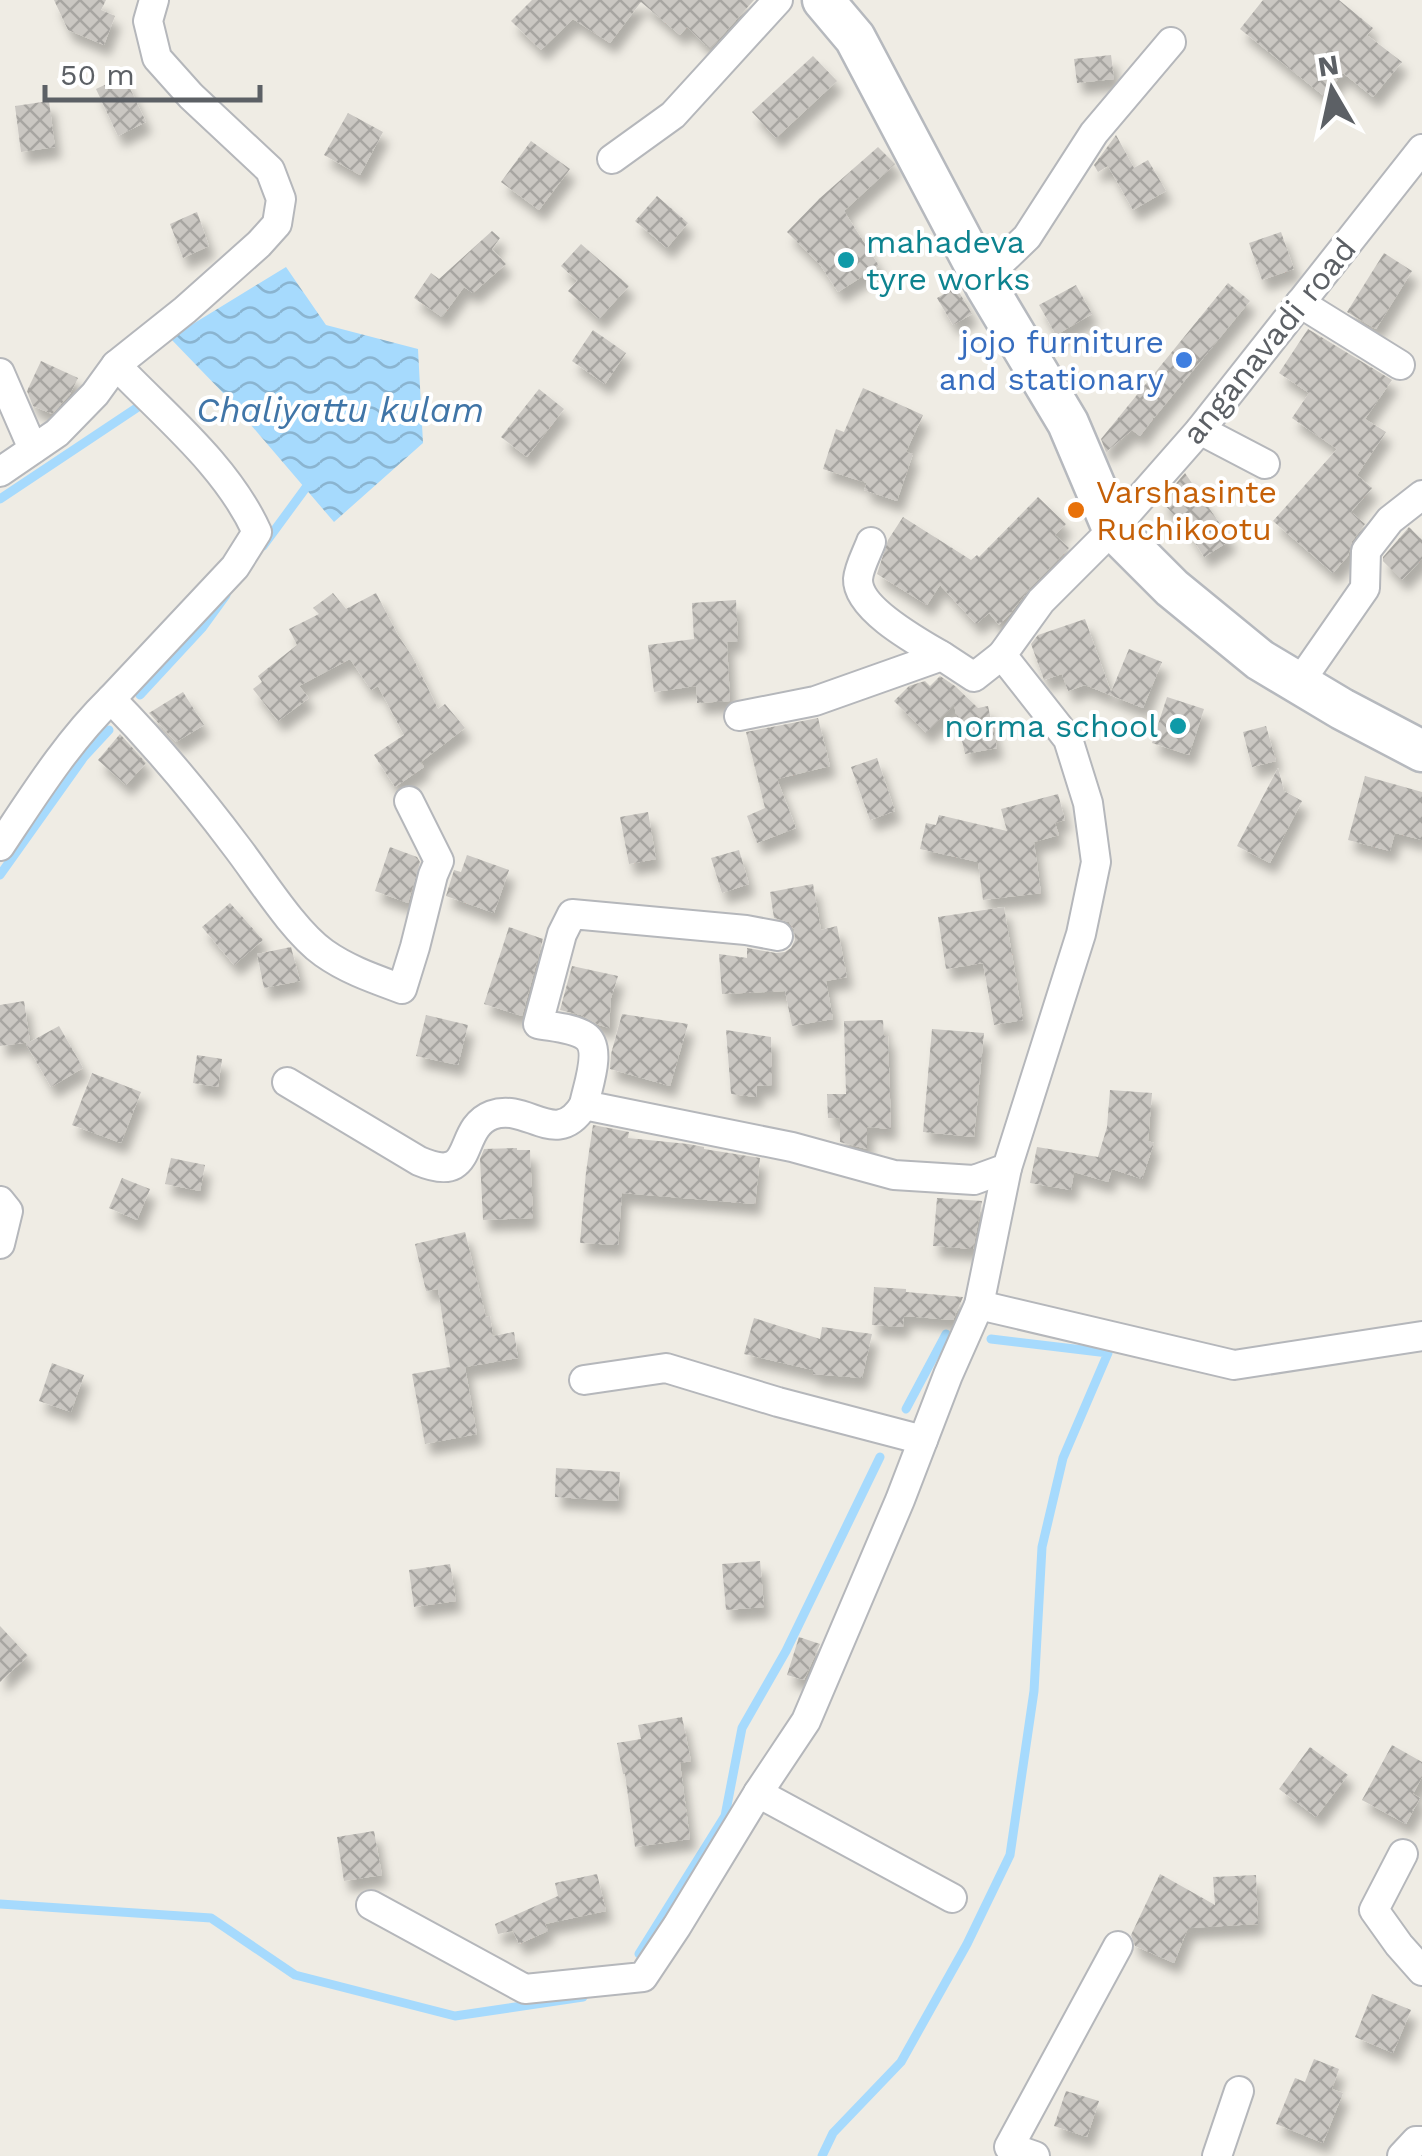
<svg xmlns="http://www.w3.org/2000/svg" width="1422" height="2156" font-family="'Work Sans',sans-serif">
<defs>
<pattern id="water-waves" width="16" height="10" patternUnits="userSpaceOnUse" patternTransform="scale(2.5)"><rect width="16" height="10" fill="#a6dafd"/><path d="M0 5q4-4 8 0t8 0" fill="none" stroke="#8ab4d0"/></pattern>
<pattern id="building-cross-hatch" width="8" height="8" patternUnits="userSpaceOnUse" patternTransform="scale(2.5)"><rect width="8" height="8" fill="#cac7c2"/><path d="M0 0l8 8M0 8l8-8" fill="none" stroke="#a7a5a1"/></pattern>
<filter id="shadow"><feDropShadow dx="6" dy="11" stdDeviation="5" flood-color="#0004"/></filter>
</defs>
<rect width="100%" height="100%" fill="#efece4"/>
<polygon fill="url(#water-waves)" points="286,267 326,325 418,349 423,443 334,522 227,397 170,338"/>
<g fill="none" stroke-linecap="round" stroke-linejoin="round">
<g stroke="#a6dafd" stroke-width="9">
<polyline points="0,499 147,401"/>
<polyline points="263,546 310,482"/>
<polyline points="140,695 202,628 226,595"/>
<polyline points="0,875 84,757 109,730"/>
<polyline points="906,1409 946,1334"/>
<polyline points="0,1904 211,1918 295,1975 455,2016 583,1997"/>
<polyline points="639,1954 725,1816 742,1728 786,1651 880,1457"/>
<polyline points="822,2156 833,2133 901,2062 967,1944 1010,1855 1034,1691 1042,1547 1063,1458 1108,1353 991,1339"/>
</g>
</g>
<g fill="url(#building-cross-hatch)" filter="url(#shadow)">
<polygon points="54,0 106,0 101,10 115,16 104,45 68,30"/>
<polygon points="532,0 754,0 710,49 687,27 680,35 641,2 610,43 573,19 541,50 511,21"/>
<polygon points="1263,0 1339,0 1373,28 1367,35 1402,62 1373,97 1343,73 1324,96 1240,29"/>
<polygon points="1111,55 1114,79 1077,83 1074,59"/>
<polygon points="813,56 837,81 776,138 752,112"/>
<polygon points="124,76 146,122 118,136 96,89"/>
<polygon points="49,101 55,147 21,152 15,106"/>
<polygon points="348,113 383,132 360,175 324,155"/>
<polygon points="1116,135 1134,168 1148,160 1166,191 1133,210 1108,166 1098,172 1094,165"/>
<polygon points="531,141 570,169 539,210 501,182"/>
<polygon points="878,147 895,164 844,211 879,266 838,292 821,266 787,232 820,198"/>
<polygon points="657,196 688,223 667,248 635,221"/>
<polygon points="197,212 209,246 183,258 170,224"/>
<polygon points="492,231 500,238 492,249 506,264 473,293 464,287 442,317 414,298 431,273 439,279"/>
<polygon points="1281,232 1294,269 1262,280 1249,243"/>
<polygon points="581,244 629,286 599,319 568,291 577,281 561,266"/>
<polygon points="1384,253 1412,271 1376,329 1347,312"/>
<polygon points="1228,283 1250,301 1154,418 1150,414 1153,419 1140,436 1132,430 1106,452 1101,439"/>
<polygon points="1076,285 1092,314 1056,335 1039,305"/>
<polygon points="956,287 972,314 953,325 937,298"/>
<polygon points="1308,329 1392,380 1365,419 1386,432 1357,475 1372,488 1351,512 1365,524 1352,541 1348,556 1333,573 1273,521 1337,449 1292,418 1309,393 1279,373"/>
<polygon points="593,330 626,353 605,384 572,361"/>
<polygon points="41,361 78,378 70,394 52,414 33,406 27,391"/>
<polygon points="863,388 923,415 906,452 913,454 897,501 864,490 867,483 823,469 836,429 844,432"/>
<polygon points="539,389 564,409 527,457 501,437"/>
<polygon points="1185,473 1231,540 1204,557 1186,528 1161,501"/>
<polygon points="1038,497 1066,524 1055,535 1069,548 1029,589 1009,615 999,625 989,613 976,624 940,585 927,605 877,574 888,540 903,517 971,560 977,555 979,557"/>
<polygon points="1409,527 1422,540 1422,559 1402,580 1383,561 1383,557"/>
<polygon points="333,593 346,609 376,593 399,637 412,656 438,709 445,704 465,728 421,762 424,767 395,787 374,755 404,735 378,686 371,690 350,659 299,686 309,698 278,721 253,689 262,682 258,676 297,645 289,629 319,614 313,608"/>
<polygon points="736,600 738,641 727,642 730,701 697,703 696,686 654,692 648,645 694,639 692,603"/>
<polygon points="1085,619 1111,692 1129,649 1162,662 1143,708 1085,685 1068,691 1062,674 1044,680 1031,644 1038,635"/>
<polygon points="940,676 955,686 978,708 988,706 997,748 965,754 954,705 926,733 894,701 909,686 925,681 930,686"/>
<polygon points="183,692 204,725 176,742 149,713"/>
<polygon points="1167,697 1204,709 1189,755 1152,743"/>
<polygon points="818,718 830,766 777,779 796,828 757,843 747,816 765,808 746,732"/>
<polygon points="1266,726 1276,761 1252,767 1243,732"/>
<polygon points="120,734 146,763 126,785 98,760"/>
<polygon points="877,758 895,811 870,820 851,767"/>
<polygon points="1278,768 1284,791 1302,801 1270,863 1237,846"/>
<polygon points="1365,776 1422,792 1422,840 1395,833 1390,851 1348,840"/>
<polygon points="1058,794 1065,820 1055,823 1059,835 1034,842 1041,893 983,900 978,862 920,849 926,823 936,825 939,815 1007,831 1001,809"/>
<polygon points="648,812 656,859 629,864 620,817"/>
<polygon points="390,847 417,857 420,862 408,903 375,891"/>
<polygon points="739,850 749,884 722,893 711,858"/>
<polygon points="467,855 509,870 494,913 446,896 454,870 461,872"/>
<polygon points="813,884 821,930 837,926 847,977 826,981 833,1019 792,1026 785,991 722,994 719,954 747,958 747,948 776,953 785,952 791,948 795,940 794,929 789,922 774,918 770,892"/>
<polygon points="230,903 263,940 234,965 202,927"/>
<polygon points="1004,907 1023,1020 994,1025 983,963 946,969 938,917"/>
<polygon points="509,927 543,939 522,1016 484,1004"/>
<polygon points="291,947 300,981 264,988 257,954"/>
<polygon points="572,966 618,976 611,998 609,1028 599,1025 581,1015 560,1010"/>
<polygon points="24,1001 30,1042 0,1046 0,1005"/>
<polygon points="622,1014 688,1024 670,1086 610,1069 611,1054"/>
<polygon points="426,1015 468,1025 458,1065 416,1056"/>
<polygon points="883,1020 884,1036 888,1036 891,1129 867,1127 867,1149 840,1142 840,1118 828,1118 827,1094 846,1094 844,1021"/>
<polygon points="59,1026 83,1068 51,1087 26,1044"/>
<polygon points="932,1029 984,1033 974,1137 923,1132"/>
<polygon points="726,1030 771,1037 772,1085 757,1086 756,1097 731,1094"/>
<polygon points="197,1055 222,1059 218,1087 193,1083"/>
<polygon points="92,1073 141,1092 121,1143 72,1125"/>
<polygon points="1110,1090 1152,1093 1148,1141 1154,1143 1142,1179 1112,1169 1108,1182 1074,1172 1071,1190 1030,1183 1037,1147 1098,1157 1107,1127"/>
<polygon points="593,1125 629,1132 628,1138 688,1144 704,1147 704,1149 760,1158 755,1204 622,1193 618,1245 580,1243 586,1172"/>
<polygon points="517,1148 517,1150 530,1150 533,1218 483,1220 480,1159 484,1149"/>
<polygon points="171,1158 205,1165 200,1191 165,1184"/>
<polygon points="122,1178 150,1189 137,1220 109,1208"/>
<polygon points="937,1198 982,1201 973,1249 933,1246"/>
<polygon points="465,1232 486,1317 490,1316 493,1336 514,1332 518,1358 465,1367 477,1434 425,1444 412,1374 450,1367 438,1289 426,1291 415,1244"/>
<polygon points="874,1287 906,1289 906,1292 963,1297 953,1320 904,1316 903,1327 872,1325"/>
<polygon points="754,1318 820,1339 822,1327 872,1334 862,1378 813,1374 813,1370 744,1354"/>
<polygon points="52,1363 84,1375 71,1412 39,1401"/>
<polygon points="556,1468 620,1472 618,1501 555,1497"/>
<polygon points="760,1561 764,1607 726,1610 722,1564"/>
<polygon points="450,1564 456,1601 414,1607 409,1570"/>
<polygon points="0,1626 28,1656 0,1682"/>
<polygon points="799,1637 820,1644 804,1680 787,1675"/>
<polygon points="682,1717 691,1761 680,1763 690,1839 635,1847 625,1774 623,1774 617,1743 641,1739 638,1725"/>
<polygon points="1392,1745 1422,1762 1422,1777 1413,1794 1420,1798 1406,1824 1362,1800"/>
<polygon points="1310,1747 1348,1775 1316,1817 1279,1789"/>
<polygon points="374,1831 382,1875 344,1881 337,1837"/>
<polygon points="597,1874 606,1911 545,1924 548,1931 519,1944 513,1931 498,1934 495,1924 558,1896 555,1883"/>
<polygon points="1160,1874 1215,1905 1213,1877 1256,1875 1258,1924 1188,1928 1174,1963 1135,1946 1131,1935"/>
<polygon points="1372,1994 1411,2010 1393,2053 1355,2037"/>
<polygon points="1314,2059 1339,2069 1332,2089 1343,2093 1323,2143 1276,2124 1295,2078 1305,2082"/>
<polygon points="1066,2091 1099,2101 1087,2137 1054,2126"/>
</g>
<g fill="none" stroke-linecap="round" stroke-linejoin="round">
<defs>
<g id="minor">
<polyline points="612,159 673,115 778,0"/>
<polyline points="982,280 1027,237 1094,133 1171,42"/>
<polyline points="1300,303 1400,365"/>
<polyline points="0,373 33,449"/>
<polyline points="1200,430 1265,464"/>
<polyline points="0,472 57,433 95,394 116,365 185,310 259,244 277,224 281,199 270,170 191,96 157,58 148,21 154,0"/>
<path d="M 871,542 C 867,553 859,567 858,579 C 857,609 918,642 942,656"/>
<polyline points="1299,683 1365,588 1366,551 1390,520 1422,495"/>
<path d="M 111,699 L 235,567 L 257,532 C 227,466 166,417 116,365"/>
<polyline points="739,716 815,701 942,656 974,677 1002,655"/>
<path d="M 0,846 C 34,795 67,742 111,699 C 156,745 197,794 236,846 C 260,877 293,931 324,953 C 348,970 375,979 402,989 L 415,947 L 433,875 L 439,861 L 409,801"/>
<path d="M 778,936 L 746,930 L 572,914 L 562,934 L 538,1024 C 553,1027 573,1028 585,1036 C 603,1048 587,1088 584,1105 L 792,1147 L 894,1175 L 974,1180 L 1007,1168 L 1081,934 L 1096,862 L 1088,803 L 1068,739 L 1002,655 L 1041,601 L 1113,529 L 1200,430 L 1422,149"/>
<path d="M 287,1082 L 419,1161 C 478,1186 455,1129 492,1115 C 528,1102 556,1150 584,1105"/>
<polyline points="0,1201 8,1211 0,1244"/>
<polyline points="979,1305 1234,1365 1422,1336"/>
<polyline points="584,1380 666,1368 778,1402 923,1440"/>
<polyline points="758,1793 952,1898"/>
<polyline points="1403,1854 1374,1910 1399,1945 1422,1971"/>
<polyline points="371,1905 525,1989 643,1977 677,1926 758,1793 806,1721 900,1500 948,1375 979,1305 1007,1168"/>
<polyline points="1035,2156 1009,2147 1118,1946"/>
<polyline points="1217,2156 1239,2091"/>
<polyline points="1402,2156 1416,2141 1422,2141"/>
</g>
<polyline id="secondary" points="823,0 855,38 986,286 1068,423 1113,529 1172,588 1260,660 1342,709 1422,751"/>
</defs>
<use href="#minor" stroke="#b5b7bb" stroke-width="32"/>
<use href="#secondary" stroke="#b6b9be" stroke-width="45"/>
<use href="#minor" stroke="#fff" stroke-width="28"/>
<use href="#secondary" stroke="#fff" stroke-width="40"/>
</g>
<g fill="#0f9aa8" stroke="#fff" stroke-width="4">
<circle cx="846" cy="260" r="10"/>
<circle cx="1178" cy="726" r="10"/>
</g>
<circle fill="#3f7fe0" stroke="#fff" stroke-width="4" cx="1184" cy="360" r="10"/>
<circle fill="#e8710a" stroke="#fff" stroke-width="4" cx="1076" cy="510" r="10"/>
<g text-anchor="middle" stroke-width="8" stroke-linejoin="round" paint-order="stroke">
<g font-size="32" fill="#0d838f" stroke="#fff" text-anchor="start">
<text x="866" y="253">mahadeva<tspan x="866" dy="37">tyre works</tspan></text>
<text x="1158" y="737" text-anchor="end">norma school</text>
</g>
<g font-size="32" fill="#5c6065" stroke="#fff">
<text transform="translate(1269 341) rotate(-51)" y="11">anganavadi road</text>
</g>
<g font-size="32" fill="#366cbe" stroke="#fff" text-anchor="end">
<text x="1164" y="353">jojo furniture<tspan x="1164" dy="37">and stationary</tspan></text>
</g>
<g font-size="32" fill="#c56008" stroke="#fff" text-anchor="start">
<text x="1096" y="503">Varshasinte<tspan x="1096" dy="37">Ruchikootu</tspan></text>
</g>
<g font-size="35" font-style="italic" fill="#4075a7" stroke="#fff">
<text x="340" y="422">Chaliyattu kulam</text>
</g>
</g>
<g transform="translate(1332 90) rotate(351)" stroke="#ffffff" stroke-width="8" paint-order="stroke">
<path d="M0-8L18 38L0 25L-18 38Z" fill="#5c6065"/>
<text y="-15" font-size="28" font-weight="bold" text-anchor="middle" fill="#5c6065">N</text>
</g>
<path d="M45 85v15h215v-15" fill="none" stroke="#5c6065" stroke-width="5"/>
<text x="60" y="85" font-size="30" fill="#5c6065" stroke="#ffffff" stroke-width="8" paint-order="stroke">50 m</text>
</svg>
